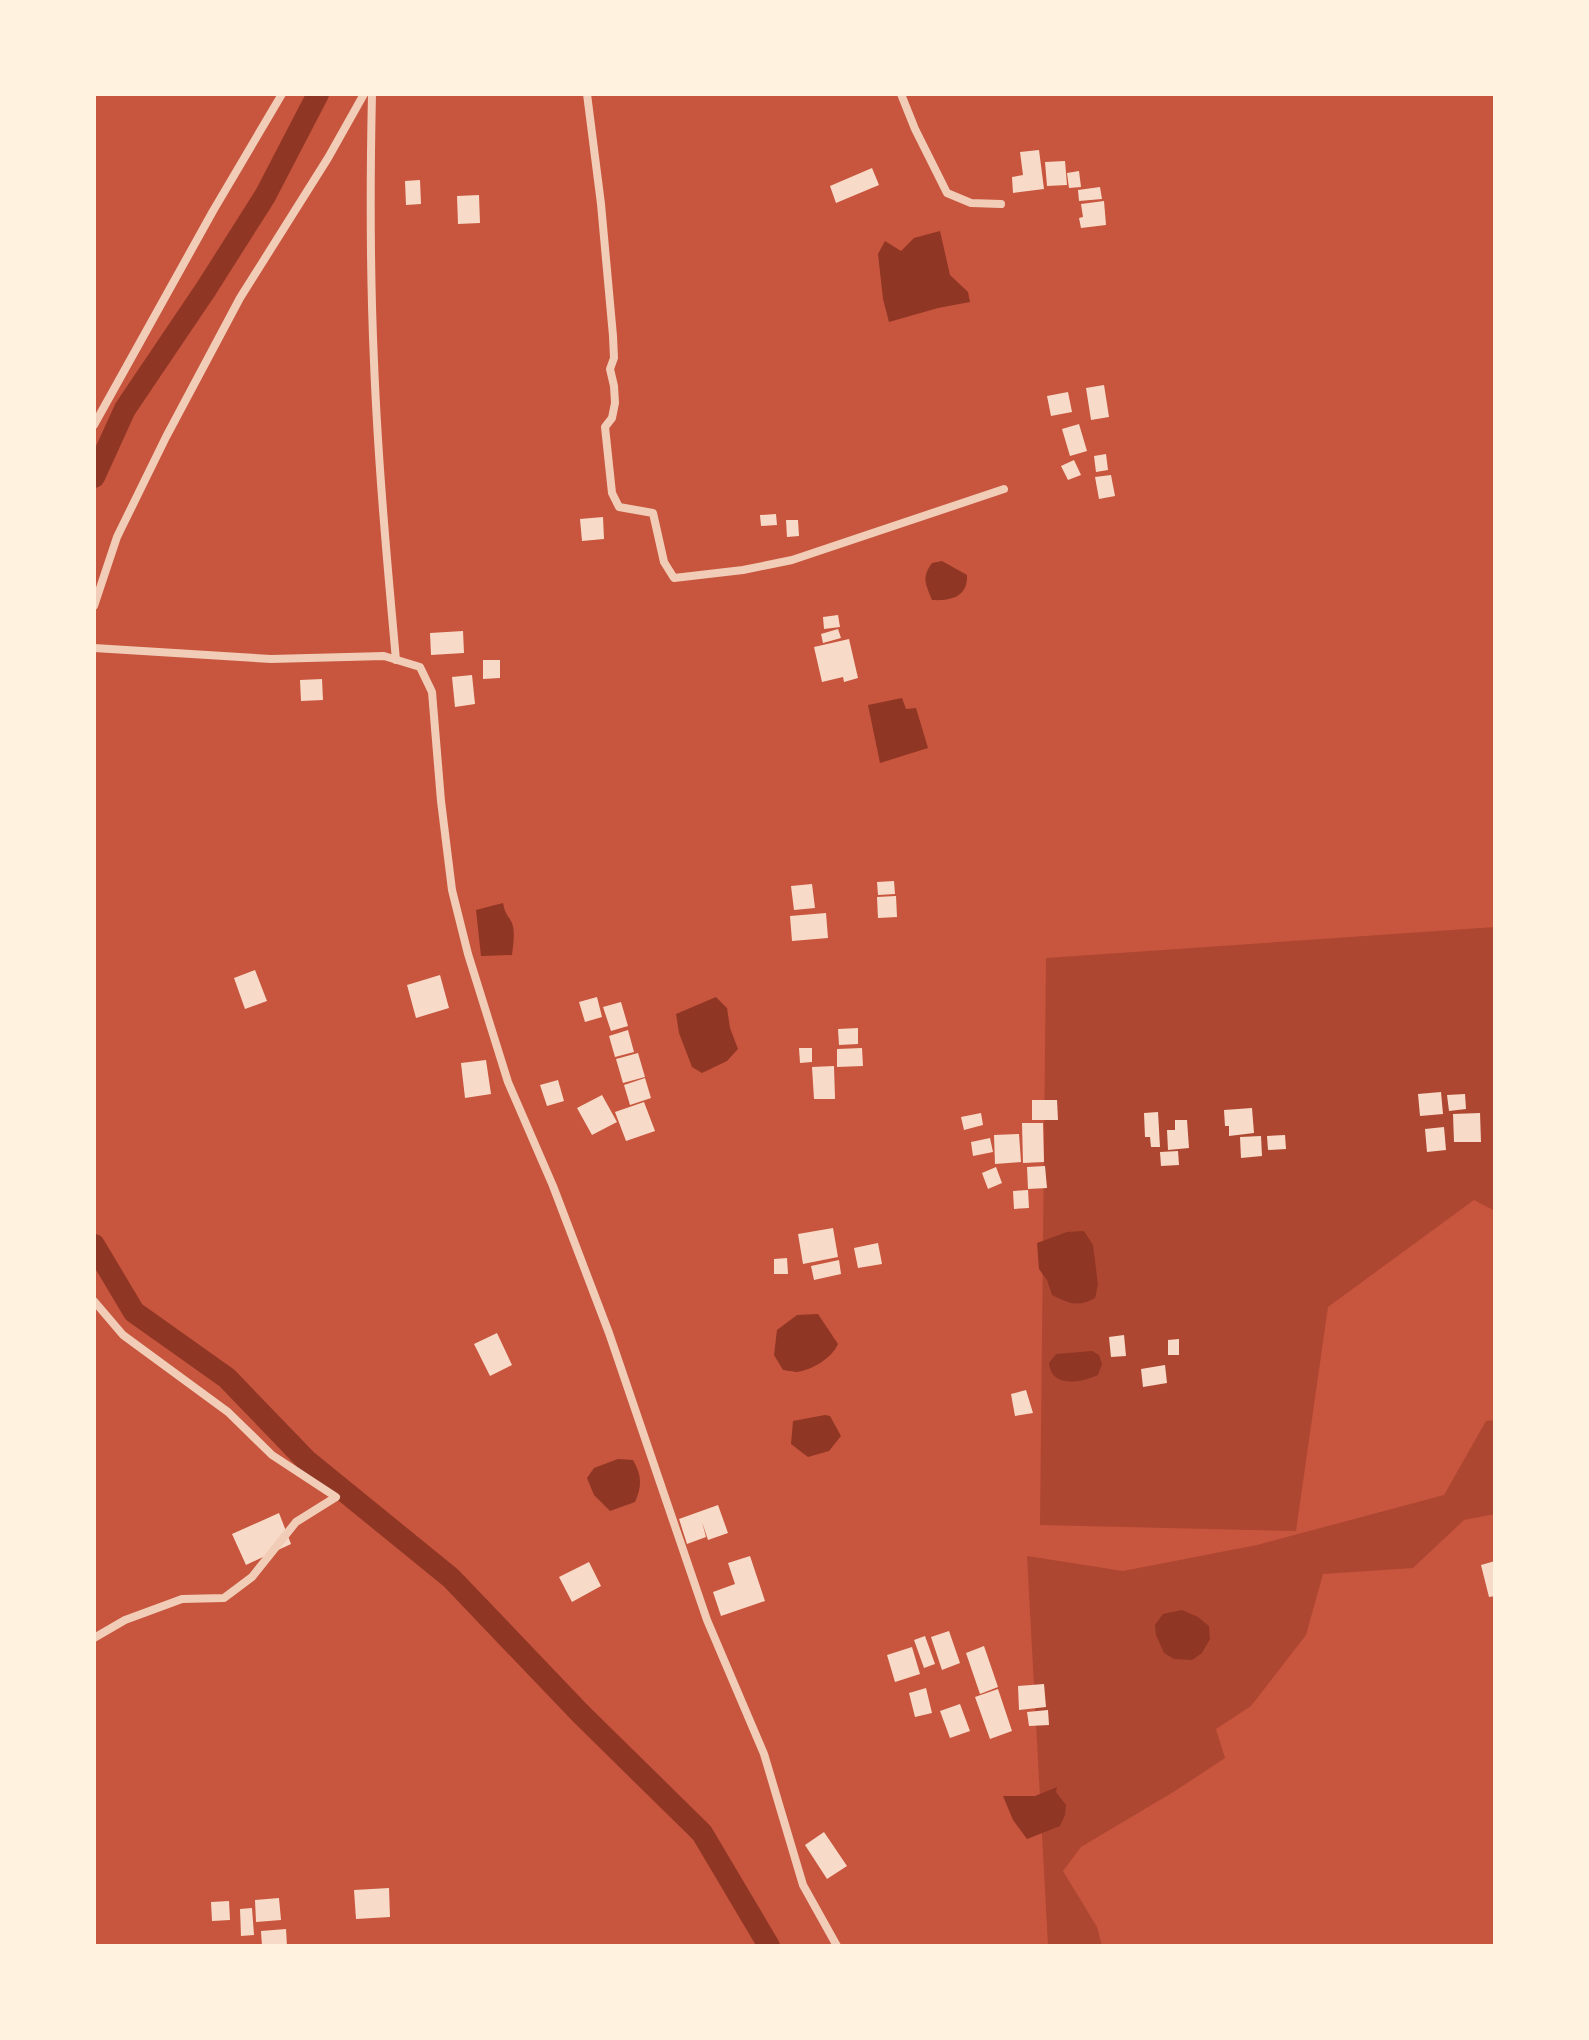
<svg xmlns="http://www.w3.org/2000/svg" width="1589" height="2040" font-family="Rubik,sans-serif">
<rect width="100%" height="100%" fill="#c8553d"/>
<g fill="#ae4732">
<polygon points="1495,927 1495,1211 1474,1200 1328,1307 1296,1531 1040,1525 1046,958"/>
<polygon points="1495,1420 1495,1514 1464,1520 1413,1568 1323,1574 1306,1635 1251,1706 1216,1729 1225,1758 1175,1791 1081,1847 1063,1871 1097,1927 1102,1946 1048,1946 1027,1556 1123,1571 1257,1545 1444,1495 1486,1421"/>
</g>
<g fill="#8f3625">
<polygon points="940,231 950,275 968,292 970,302 938,308 889,322 883,299 878,254 885,241 901,251 914,238"/>
<path d="M 942,561 L 967,575 C 968,597 951,601 932,600 C 926,584 921,578 932,563 Z"/>
<polygon points="902,698 906,709 916,708 928,748 880,763 868,705"/>
<path d="M 503,903 C 505,913 506,913 511,921 C 516,930 513,945 512,955 L 481,956 L 476,910 Z"/>
<polygon points="716,997 727,1008 730,1028 738,1049 727,1061 702,1073 692,1067 679,1033 676,1014"/>
<path d="M 1084,1231 L 1093,1245 L 1098,1285 L 1095,1298 C 1079,1308 1068,1303 1052,1295 L 1047,1280 L 1039,1269 L 1037,1243 L 1067,1232 Z"/>
<path d="M 818,1314 L 838,1344 C 832,1358 812,1370 797,1372 C 796,1372 783,1370 783,1370 L 774,1355 L 777,1330 L 797,1315 Z"/>
<path d="M 1092,1351 L 1099,1355 L 1102,1364 L 1098,1375 C 1081,1383 1051,1388 1049,1363 L 1056,1354 Z"/>
<polygon points="825,1415 830,1416 841,1436 829,1451 808,1457 791,1444 793,1421"/>
<path d="M 618,1459 L 633,1460 C 642,1476 642,1486 635,1502 L 610,1511 L 594,1495 L 587,1478 L 594,1468 Z"/>
<polygon points="1182,1610 1198,1617 1209,1626 1210,1639 1202,1653 1192,1660 1174,1659 1164,1653 1156,1635 1155,1625 1163,1614"/>
<polygon points="1057,1787 1056,1792 1066,1805 1065,1815 1060,1826 1027,1839 1013,1820 1003,1796 1035,1796"/>
</g>
<g fill="none" stroke-linecap="round" stroke-linejoin="round">
<g stroke="#8f3625" stroke-width="22">
<polyline points="94,477 125,409 206,289 265,196 318,94"/>
<polyline points="94,1245 134,1312 227,1378 306,1460 451,1578 581,1714 702,1833 769,1946"/>
</g>
</g>
<g fill="#f7dbc8">
<polygon points="1039,150 1044,189 1013,193 1012,177 1023,175 1020,152"/>
<polygon points="1065,161 1067,185 1047,186 1045,162"/>
<polygon points="872,168 879,185 836,203 830,186"/>
<polygon points="1079,171 1081,187 1069,188 1067,173"/>
<polygon points="420,180 421,204 406,205 405,181"/>
<polygon points="1100,187 1102,199 1079,201 1078,190"/>
<polygon points="479,195 480,223 458,224 457,196"/>
<polygon points="1104,201 1106,225 1081,228 1079,218 1083,217 1081,204"/>
<polygon points="1104,385 1109,417 1091,420 1086,388"/>
<polygon points="1068,392 1072,412 1051,416 1047,396"/>
<polygon points="1079,424 1087,451 1070,456 1062,429"/>
<polygon points="1106,454 1108,470 1096,472 1094,456"/>
<polygon points="1074,460 1081,475 1068,480 1061,466"/>
<polygon points="1111,475 1115,496 1099,499 1095,477"/>
<polygon points="776,514 777,525 761,526 760,515"/>
<polygon points="603,517 604,539 582,541 580,519"/>
<polygon points="786,520 798,520 799,536 787,537"/>
<polygon points="838,615 840,627 824,629 823,617"/>
<polygon points="838,629 841,638 823,643 821,634"/>
<polygon points="463,631 464,653 431,655 430,633"/>
<polygon points="849,639 858,678 844,682 843,677 822,682 814,647"/>
<polygon points="483,660 500,660 500,678 483,679"/>
<polygon points="472,675 475,704 455,707 452,677"/>
<polygon points="322,679 323,700 301,701 300,680"/>
<polygon points="894,881 895,894 878,895 877,882"/>
<polygon points="812,884 815,908 794,910 791,886"/>
<polygon points="896,896 897,917 878,918 877,897"/>
<polygon points="826,913 828,938 792,941 790,916"/>
<polygon points="255,970 267,1001 245,1009 234,978"/>
<polygon points="440,975 449,1008 416,1018 407,985"/>
<polygon points="597,997 602,1017 585,1022 579,1002"/>
<polygon points="621,1002 628,1026 611,1031 603,1007"/>
<polygon points="858,1028 858,1044 839,1045 838,1029"/>
<polygon points="628,1030 634,1052 615,1057 609,1036"/>
<polygon points="799,1048 812,1048 812,1062 800,1063"/>
<polygon points="862,1048 863,1066 837,1067 837,1049"/>
<polygon points="638,1053 645,1077 623,1083 616,1059"/>
<polygon points="486,1060 491,1094 465,1098 461,1063"/>
<polygon points="834,1066 835,1099 814,1099 812,1067"/>
<polygon points="645,1078 651,1098 630,1105 624,1085"/>
<polygon points="558,1080 564,1101 547,1106 540,1085"/>
<polygon points="1441,1092 1443,1114 1420,1116 1418,1094"/>
<polygon points="1465,1094 1466,1109 1449,1111 1447,1095"/>
<polygon points="602,1095 617,1122 592,1135 577,1108"/>
<polygon points="1032,1100 1057,1100 1058,1120 1032,1120"/>
<polygon points="644,1102 655,1131 626,1141 615,1112"/>
<polygon points="1252,1108 1254,1133 1229,1136 1229,1126 1225,1126 1224,1110"/>
<polygon points="1158,1112 1160,1147 1151,1147 1150,1137 1145,1137 1144,1113"/>
<polygon points="981,1113 983,1125 964,1130 961,1117"/>
<polygon points="1480,1113 1481,1142 1454,1142 1453,1114"/>
<polygon points="1175,1120 1187,1120 1189,1148 1168,1150 1167,1130 1175,1130"/>
<polygon points="1022,1123 1043,1123 1044,1162 1023,1163"/>
<polygon points="1444,1127 1446,1150 1427,1152 1425,1129"/>
<polygon points="1019,1134 1021,1162 995,1164 994,1135"/>
<polygon points="1285,1135 1286,1149 1268,1150 1267,1136"/>
<polygon points="1261,1136 1262,1156 1241,1158 1240,1137"/>
<polygon points="990,1138 993,1152 973,1156 971,1142"/>
<polygon points="1178,1151 1179,1165 1161,1166 1160,1152"/>
<polygon points="1045,1166 1047,1188 1028,1189 1027,1167"/>
<polygon points="996,1167 1002,1183 988,1189 982,1173"/>
<polygon points="1028,1190 1029,1208 1014,1209 1013,1191"/>
<polygon points="833,1228 838,1257 803,1264 798,1234"/>
<polygon points="878,1243 882,1264 858,1268 854,1248"/>
<polygon points="787,1258 788,1274 774,1274 774,1259"/>
<polygon points="839,1260 841,1274 814,1280 811,1266"/>
<polygon points="497,1333 512,1365 490,1376 474,1344"/>
<polygon points="1124,1335 1126,1356 1111,1357 1109,1337"/>
<polygon points="1179,1339 1179,1355 1168,1355 1168,1340"/>
<polygon points="1165,1365 1167,1383 1143,1387 1141,1369"/>
<polygon points="1026,1390 1033,1413 1015,1416 1011,1394"/>
<polygon points="718,1505 728,1533 708,1540 702,1522 706,1537 687,1544 679,1519"/>
<polygon points="279,1513 291,1544 246,1565 232,1534"/>
<polygon points="750,1556 765,1601 721,1616 713,1592 735,1584 728,1563"/>
<polygon points="1495,1561 1495,1596 1489,1597 1481,1565"/>
<polygon points="589,1562 601,1586 572,1602 559,1577"/>
<polygon points="949,1631 960,1663 942,1670 931,1637"/>
<polygon points="925,1636 935,1664 924,1668 914,1640"/>
<polygon points="984,1646 998,1687 980,1694 966,1653"/>
<polygon points="912,1647 920,1674 895,1682 887,1655"/>
<polygon points="1044,1684 1046,1707 1019,1710 1018,1686"/>
<polygon points="926,1688 932,1713 915,1717 909,1693"/>
<polygon points="998,1689 1012,1731 990,1739 975,1697"/>
<polygon points="960,1704 970,1731 950,1738 940,1711"/>
<polygon points="1048,1710 1049,1725 1029,1726 1027,1712"/>
<polygon points="824,1832 847,1866 827,1879 805,1845"/>
<polygon points="389,1888 390,1917 356,1919 354,1890"/>
<polygon points="279,1898 281,1920 256,1922 255,1900"/>
<polygon points="229,1901 230,1920 212,1921 211,1902"/>
<polygon points="252,1908 254,1935 241,1936 240,1909"/>
<polygon points="286,1929 287,1946 262,1946 261,1931"/>
</g>
<g fill="none" stroke-linecap="round" stroke-linejoin="round">
<g stroke="#f1ccb7" stroke-width="8">
<path d="M 372,94 C 370,183 370,273 374,362 C 378,462 387,561 396,660"/>
<polyline points="587,94 601,204 613,336 614,358 610,369 614,386 615,403 612,418 605,427 612,493 619,507 653,513 664,562 674,578 743,570 792,560 1004,489"/>
<polyline points="901,94 915,129 947,193 971,203 1001,204"/>
<polyline points="94,425 213,211 282,94"/>
<polyline points="94,606 117,537 166,437 240,298 328,158 364,94"/>
<polyline points="94,648 271,659 384,656 420,667 432,692 441,801 452,890 468,954 508,1082 553,1186 609,1333 707,1620 764,1754 803,1885 837,1946"/>
<polyline points="94,1301 123,1335 228,1412 272,1455 336,1497 296,1522 252,1577 224,1598 182,1599 125,1620 94,1638"/>
</g>
</g>
<rect width="1589" height="2040" fill="none" stroke="#fff3e0" stroke-width="192"/>
</svg>
